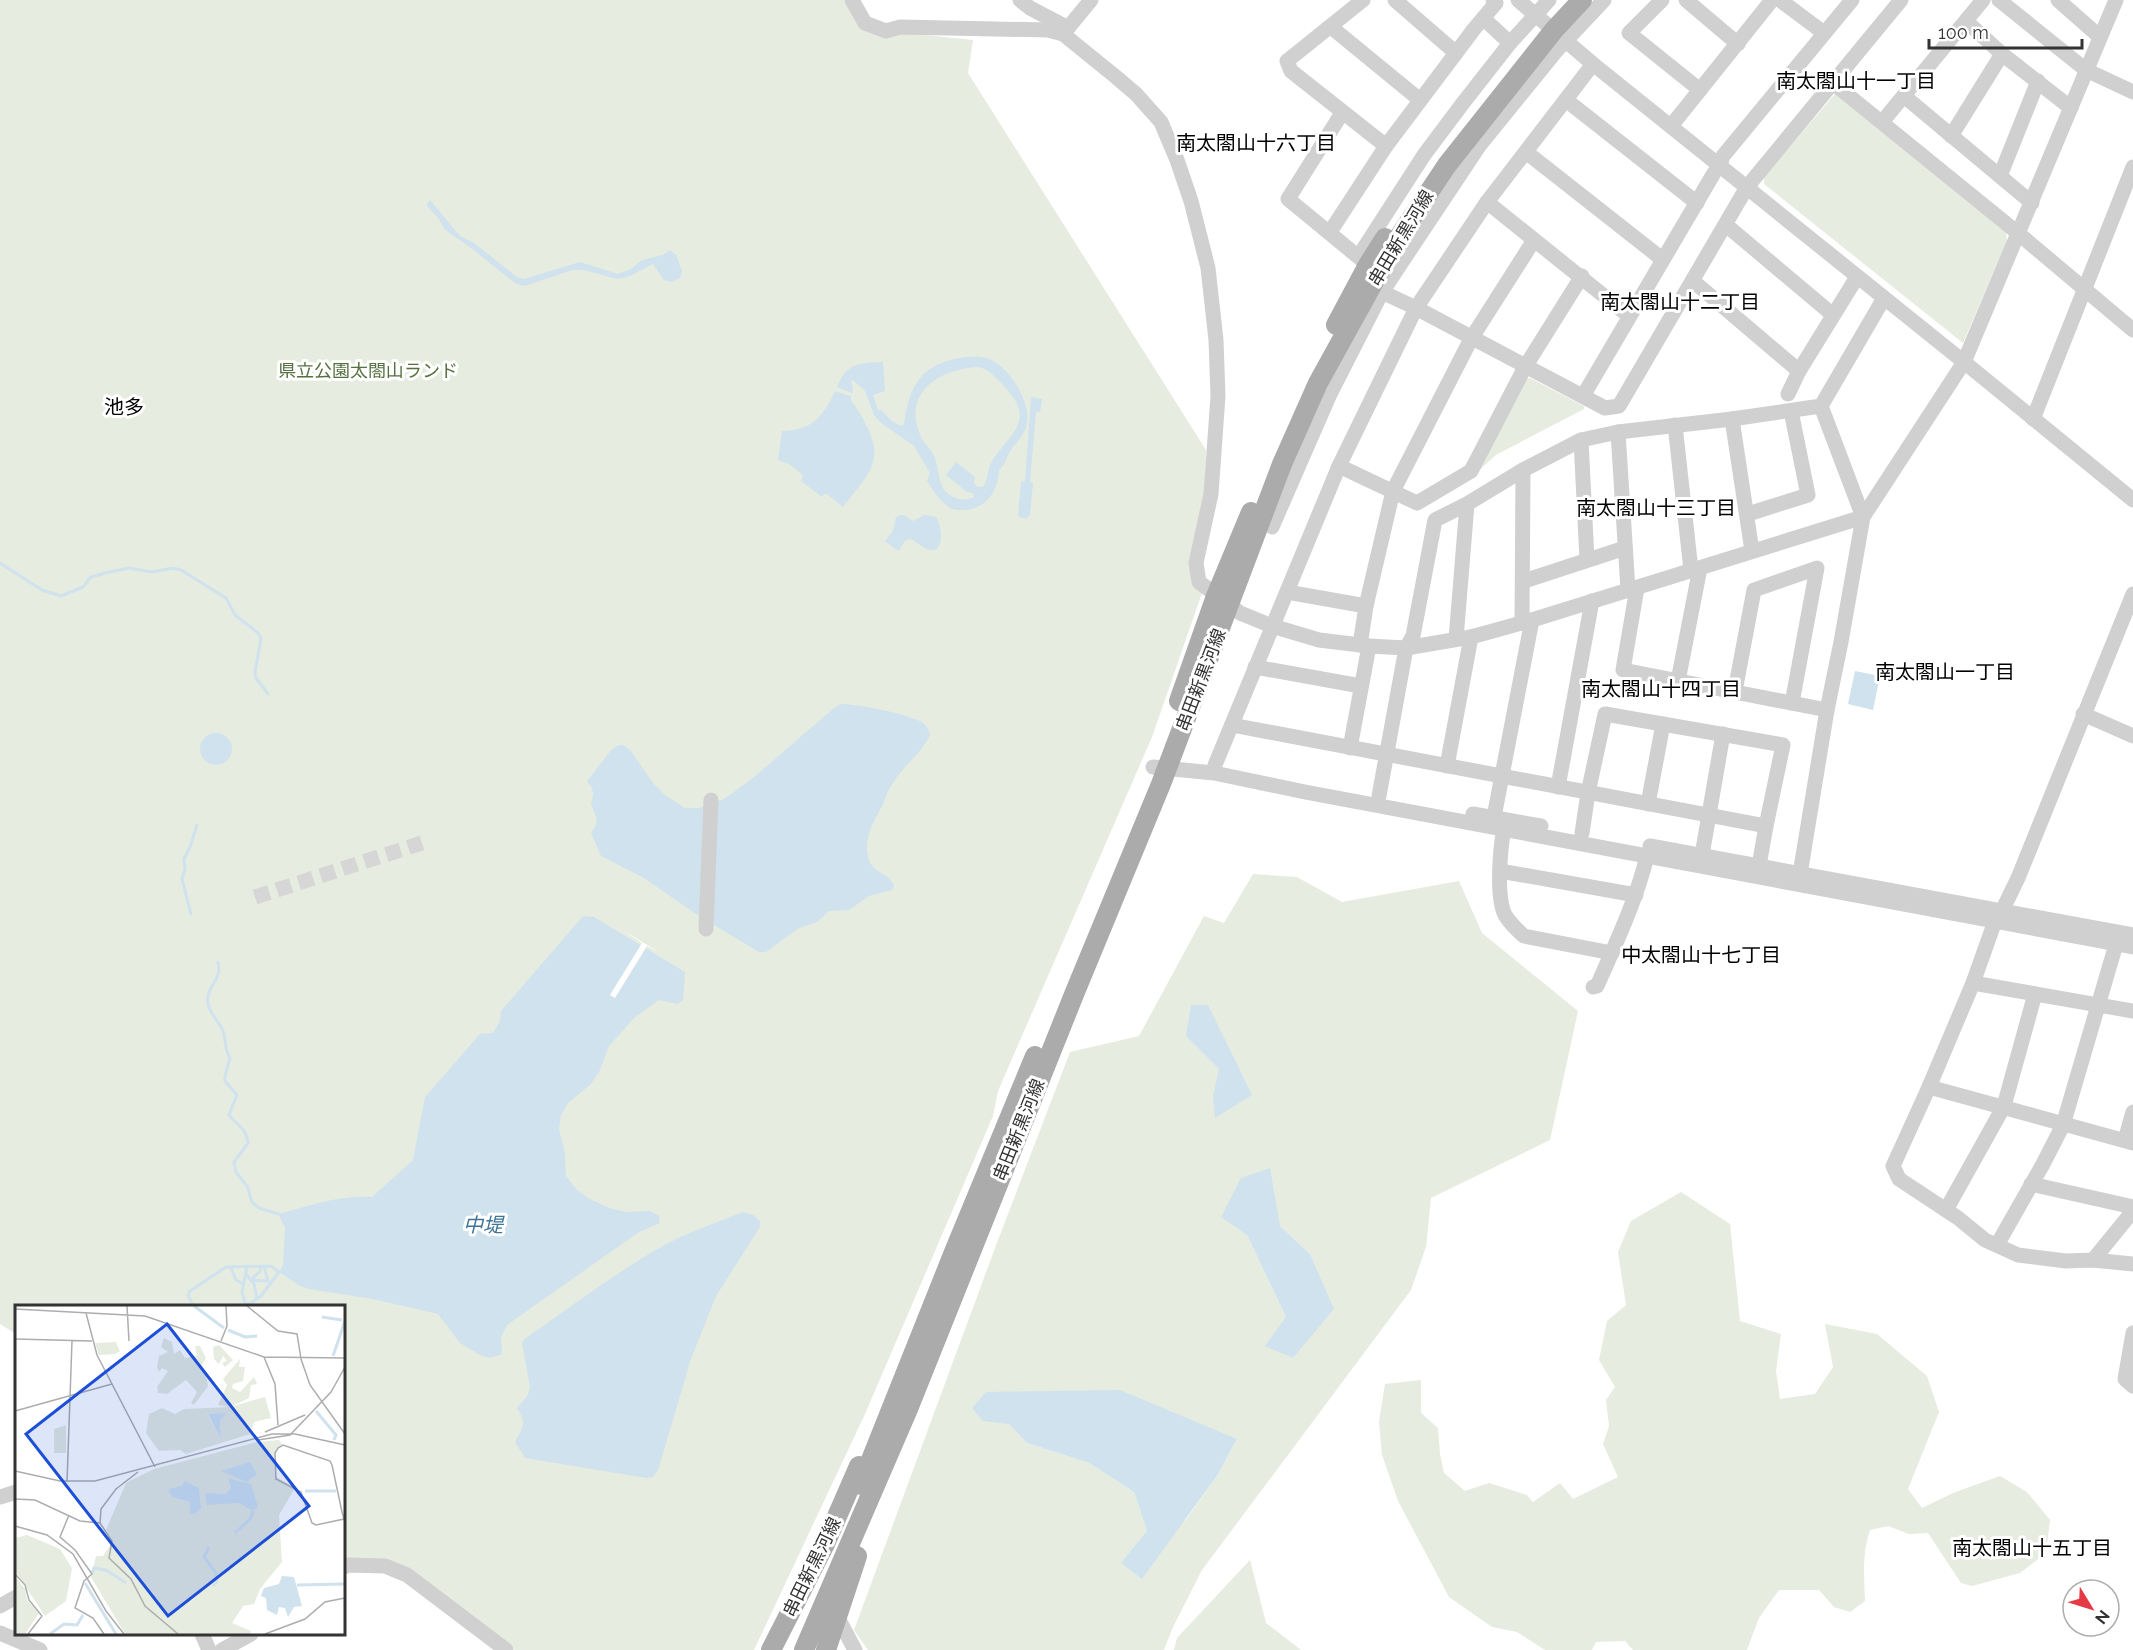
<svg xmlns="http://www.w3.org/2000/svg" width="2133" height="1650" font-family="Raleway,'Noto Sans JP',sans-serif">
<rect width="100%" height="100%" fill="#fff"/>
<g fill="#e6ecdf" fill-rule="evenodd">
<polygon points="0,0 844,0 858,25 886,31 973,40 968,73 1206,450 1205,494 1190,562 1192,585 1202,593 1152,737 998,1091 993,1116 865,1414 754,1650 515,1650 408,1572 344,1564 344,1306 16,1306 16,1334 0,1324"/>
<polygon points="1835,94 2006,233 2007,241 1963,343 1764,184 1764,177"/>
<polygon points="1530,378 1584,406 1584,409 1496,455 1476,473 1525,380"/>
<path d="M 1253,874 L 1297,877 L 1342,902 L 1459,881 L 1482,933 L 1578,1011 L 1550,1140 L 1431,1198 L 1426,1247 L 1411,1290 L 1202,1570 L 1173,1627 L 1164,1650 L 868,1650 L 854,1630 L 995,1248 L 1070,1052 L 1139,1036 L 1204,916 L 1224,923 ZM 1280,1226 L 1310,1254 L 1293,1358 L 1286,1317 L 1247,1235 ZM 986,1392 L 1034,1392 L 1237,1439 L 1217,1476 L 1185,1521 L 1147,1531 L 1134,1492 L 1089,1463 L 1027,1443 L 1009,1424 Z"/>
<path d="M 1681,1192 L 1730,1224 L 1740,1321 L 1781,1334 L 1776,1371 L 1780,1399 L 1815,1394 L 1833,1367 L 1825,1324 L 1877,1334 L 1927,1376 L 1939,1412 L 1908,1489 L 1922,1508 L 1953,1493 L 2000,1476 L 2027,1492 L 2050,1520 L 2046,1553 L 2020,1573 L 1972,1586 L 1961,1583 L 1928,1533 L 1909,1534 L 1888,1526 L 1870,1530 C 1862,1553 1864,1577 1865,1601 L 1850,1612 L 1834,1607 L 1819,1590 L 1779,1590 L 1759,1618 L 1747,1650 L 1633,1650 L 1625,1641 L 1596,1642 L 1592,1650 L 1545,1650 L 1517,1632 L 1492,1627 L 1449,1597 L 1398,1501 L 1382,1455 L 1379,1422 L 1385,1384 L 1421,1380 L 1421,1413 L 1438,1428 L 1440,1454 L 1444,1473 L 1465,1491 L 1489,1483 L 1527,1495 L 1533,1502 L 1560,1483 L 1573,1499 L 1618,1477 L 1603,1444 L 1609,1426 L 1606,1400 L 1615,1387 L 1599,1360 L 1607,1321 L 1626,1305 L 1618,1252 L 1631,1221 Z"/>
<polygon points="1250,1560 1266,1623 1301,1650 1174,1650 1177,1638"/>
</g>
<g fill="#cfe2ee" fill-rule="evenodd">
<polygon points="430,200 460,236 474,243 517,277 524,279 580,262 618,274 631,269 642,260 663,255 670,250 676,255 682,271 680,278 671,282 664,280 653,264 628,277 617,279 584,270 572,270 525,286 516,284 471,248 444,229 439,219 427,206 427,204"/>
<path d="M 965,357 C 972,357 982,356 989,359 C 1009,366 1031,402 1027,423 C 1025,435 1017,441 1010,451 C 1006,458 1006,464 999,470 C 998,490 988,507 966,510 C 963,510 956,510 952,509 C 943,505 932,489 927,481 L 930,473 L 914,446 L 881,423 L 874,415 L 865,391 L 853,380 L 851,381 L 853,389 L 852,393 L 837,387 C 847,363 858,363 883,362 L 885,391 L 873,395 L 878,410 L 881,410 L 892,421 L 901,426 L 904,424 C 910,383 922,363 965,357 ZM 978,367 C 989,369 996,378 1004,386 C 1037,421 1011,432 992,461 C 987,469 989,479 983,487 L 978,487 L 974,483 L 975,477 L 956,462 L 946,475 L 967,492 L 973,493 L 974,497 C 966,502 952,499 945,491 C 938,482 939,467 934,456 C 931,449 924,444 921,437 C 901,393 939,369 978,367 Z"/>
<path d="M 835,391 L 851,396 L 851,401 C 857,408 862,416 866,425 C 887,462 865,478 843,507 L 827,494 L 824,494 L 822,497 L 801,481 L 803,475 L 789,464 L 778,460 L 782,431 C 811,431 824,416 835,391 Z"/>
<polygon points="1031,397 1042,399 1040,412 1036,412 1030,482 1033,483 1030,515 1026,519 1019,517 1018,514 1021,482 1025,481"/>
<path d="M 900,515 L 904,515 L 913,521 L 924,515 L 936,517 C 941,524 945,547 934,550 C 927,552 917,542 911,539 L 906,540 L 898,551 L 885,541 L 893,531 L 896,517 Z"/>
<polygon points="1855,671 1880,676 1873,710 1848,704"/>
<path d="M 841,704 C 857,704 910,714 923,723 C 927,726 929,731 930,735 C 921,754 903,766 893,783 C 888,789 886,797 883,804 C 874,822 862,839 869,860 C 873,873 890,873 894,886 L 892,890 L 869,896 L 849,910 L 829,911 L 817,922 L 799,928 L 766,952 L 759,952 L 699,916 L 644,878 L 601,856 L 591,833 C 601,819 595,817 591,803 C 595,793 593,789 587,781 L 612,749 L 619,745 L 623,745 L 630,750 L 653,783 L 665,795 L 685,808 L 699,808 L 724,799 L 753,778 L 834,708 Z"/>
<circle cx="216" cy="749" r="16"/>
<path d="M 583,916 L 594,917 L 685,972 L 683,1000 L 678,1004 L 659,1000 L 635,1017 L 609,1046 L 599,1072 L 590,1085 L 569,1102 L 561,1115 L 559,1129 L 565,1154 L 566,1176 L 576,1189 L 588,1198 L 609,1208 L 626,1212 L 650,1211 L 659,1216 L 660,1223 L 639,1232 L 507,1325 L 501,1337 L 502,1354 L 490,1358 L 480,1355 L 460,1343 L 438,1314 L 373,1299 L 309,1289 L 300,1286 L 279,1272 L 283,1265 L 285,1227 L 278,1214 C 310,1206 337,1195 372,1197 L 413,1160 L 425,1097 L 480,1034 L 493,1033 L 500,1021 L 501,1011 Z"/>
<polygon points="1191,1005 1208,1005 1252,1095 1215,1118 1213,1096 1219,1069 1186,1036"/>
<polygon points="1270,1168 1280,1226 1310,1254 1334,1309 1293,1358 1265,1346 1286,1317 1247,1235 1221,1217 1241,1178"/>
<path d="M 743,1212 L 753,1215 L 760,1221 L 760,1227 L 716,1296 L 691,1359 L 658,1470 L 653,1477 L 647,1478 L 525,1458 L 515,1442 C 523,1427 527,1423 517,1408 L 528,1395 L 530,1387 L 522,1343 L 523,1340 C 566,1310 609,1278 654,1251 C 682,1234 713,1224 743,1212 Z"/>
<polygon points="1120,1390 1237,1439 1217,1476 1142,1579 1121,1563 1147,1531 1134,1492 1089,1463 1027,1443 1009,1424 983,1421 972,1408 986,1392"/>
</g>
<polygon fill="#fff" points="619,928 659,952 647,946 615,998 610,995 642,943"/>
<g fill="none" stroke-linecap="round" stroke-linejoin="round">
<g stroke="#cfe2ee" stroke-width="3">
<polyline points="0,563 42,590 61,596 83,587 91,577 109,572 129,568 152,572 173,568 181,570 226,598 235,615 258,633 261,638 255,673 256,678 268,694"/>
<polyline points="191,914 182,879 185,869 184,859 190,847 197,825"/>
<path d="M 218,962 C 222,980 210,982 208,997 C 206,1011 218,1019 223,1031 C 227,1041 223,1046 230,1058 L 225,1076 L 225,1081 L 237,1095 L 229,1115 C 237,1125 247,1129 248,1143 L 234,1162 L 236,1172 L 247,1186 L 252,1202 L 259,1208 L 278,1214"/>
<polyline points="261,1266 260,1271 251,1280 268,1281 264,1266"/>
<polyline points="231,1268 236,1280 244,1284"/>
<polyline points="246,1274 254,1284 257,1298"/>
<polyline points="193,1306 188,1295 190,1291 226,1267 271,1266 279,1272 261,1296 246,1306"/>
<polyline points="246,1306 242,1292 247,1267"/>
</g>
<polyline stroke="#d6d6d6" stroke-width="15" stroke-dasharray="15 8" stroke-linecap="butt" points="255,897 422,843"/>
<g stroke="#d0d0d0" stroke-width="15">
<polyline points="852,0 865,23 886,31 900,27 1048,30 1063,34 1116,77 1136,94 1161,122 1177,160 1191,201 1208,268 1216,340 1218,396 1211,494 1196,563 1199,582 1240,613 1272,626 1319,640 1369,646 1406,648 1471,637 1532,620 1863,517"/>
<polyline points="1020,0 1030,8 1068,28"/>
<polyline points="1363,0 1287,61 1291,71 1386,146"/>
<polyline points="1395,0 1456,53"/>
<polyline points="1518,0 1593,64 1964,362 2133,500"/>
<polyline points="1662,0 1629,33 1700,90"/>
<polyline points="1686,0 1738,44"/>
<polyline points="1780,0 1824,33"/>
<polyline points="1999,0 2086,70 2133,92"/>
<polyline points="2058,0 2100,37"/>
<polyline points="1484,19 1510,43"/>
<polyline points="1966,21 2002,54 2071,108"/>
<polyline points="1331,27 1420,100"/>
<polyline points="1063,34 1091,0"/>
<polyline points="1833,83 2019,234 2133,330"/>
<polyline points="1904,96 2032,203"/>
<polyline points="1566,100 1697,203"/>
<polyline points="1342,113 1288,199 1367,264"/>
<polyline points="1882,122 1983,0"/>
<polyline points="1671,126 1772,0"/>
<polyline points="1951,136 2002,54"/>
<polyline points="1526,152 1662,259"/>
<polyline points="1720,165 1723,156 1852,0"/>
<polyline points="2000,176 2038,81"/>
<polyline points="1487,202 1629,316"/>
<polyline points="1726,225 1833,315"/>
<polyline points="1330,232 1386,146 1474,29 1496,3 1493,0"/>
<polyline points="1362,260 1364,248 1424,155 1463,103 1510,43 1549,0"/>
<polyline points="1582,276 1525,367 1471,471 1417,503 1339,466 1416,308 1487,202 1593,64"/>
<polyline points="1693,281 1799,371"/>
<polyline points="1382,292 1416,308 1605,408 1619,406 1747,187 1901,0"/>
<polyline points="1788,394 1799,371 1857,277"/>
<polyline points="1583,396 1714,173"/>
<polyline points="1821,406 1863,517"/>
<polyline points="1732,419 1752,551"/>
<polyline points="2033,419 2133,167"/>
<polyline points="1675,425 1691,570"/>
<polyline points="1618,432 1628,590"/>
<polyline points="1581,440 1587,560"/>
<polyline points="1748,514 1808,495 1791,411"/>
<polyline points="1272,527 1330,394 1382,292 1479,146 1557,50 1604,0"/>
<polyline points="1524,581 1625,548"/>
<polyline points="1637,588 1623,670 1827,710"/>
<polyline points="1287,592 1366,606 1393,491 1471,339 1534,240"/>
<polyline points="2133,594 2018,878 2002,911 1995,921 1973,983 1929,1087 1893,1166 1899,1179 1958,1218 1985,1240 2018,1255 2066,1261 2093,1260 2133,1264"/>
<polyline points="1522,623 1523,470"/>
<polyline points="1456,639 1467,504"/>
<polyline points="1360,645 1366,606"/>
<polyline points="1255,667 1361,686"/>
<polyline points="1678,681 1700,568"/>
<polyline points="1735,691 1754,590 1817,568 1792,703"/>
<polyline points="2083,714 2133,736"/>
<polyline points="1232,725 1766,826 1759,866"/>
<polyline points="1350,748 1369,646"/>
<polyline points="1215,765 1339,466"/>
<polyline points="1447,766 1471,637"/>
<polyline points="1153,767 1214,773 1305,792 2133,947"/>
<polyline points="1558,787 1592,601"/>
<polyline points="1379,796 1406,648 1413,636 1435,520 1467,504 1523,470 1581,440 1618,432 1732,419 1821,406 1884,298"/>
<polyline points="1648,804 1663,724"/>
<polyline points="1473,814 1541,826"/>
<polyline points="1494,817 1532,620"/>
<path d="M 1504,829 C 1500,849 1496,897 1505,915 C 1510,923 1517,930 1524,936 L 1612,953"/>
<polyline points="1582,833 1588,793 1605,714 1783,745 1766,826"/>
<polyline points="1650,846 2133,935"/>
<polyline points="1702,855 1723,734"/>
<polyline points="1500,871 1636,895"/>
<polyline points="1800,874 1827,710 1841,642 1863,517 1964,362 2116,0"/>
<polyline points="706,929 711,800"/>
<polyline points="1973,983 2133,1011"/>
<path d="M 1593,987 L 1597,986 C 1616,943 1636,901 1647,856"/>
<polyline points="1929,1087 2133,1143"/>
<polyline points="2125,1140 2133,1112"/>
<polyline points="2031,1184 2133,1207"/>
<polyline points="1946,1210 2004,1106 2035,994"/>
<polyline points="1997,1245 2043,1164 2063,1125 2119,934"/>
<polyline points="2093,1260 2133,1211"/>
<polyline points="2133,1333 2125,1379 2133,1386"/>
<polyline points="0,1497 16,1492"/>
<polyline points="344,1567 348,1565 385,1566 407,1575 506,1650"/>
<polyline points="0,1606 16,1597"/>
<polyline points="838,1618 855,1650"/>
<polyline points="0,1633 40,1650"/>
<polyline points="202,1634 209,1650"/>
<polyline points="222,1650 251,1634"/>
</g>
<g stroke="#ababab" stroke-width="20">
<polyline points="1336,325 1368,265 1385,238"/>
<polyline points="1179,701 1216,596 1251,512"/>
<polyline points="861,1485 954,1252 1035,1056"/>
<polyline points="771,1650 825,1544 859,1466"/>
<polyline points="804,1650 908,1409 1075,992 1161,784 1282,464 1318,383 1397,240 1447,165 1554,30 1582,0"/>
<polyline points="826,1650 857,1556"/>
</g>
</g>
<g text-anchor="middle" stroke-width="6" stroke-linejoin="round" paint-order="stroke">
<g font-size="18" fill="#333" stroke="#fff">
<text transform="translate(1401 238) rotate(-59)" y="6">串田新黒河線</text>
<text transform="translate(1201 680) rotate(-69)" y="6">串田新黒河線</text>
<text transform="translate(1019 1130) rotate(-68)" y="6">串田新黒河線</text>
<text transform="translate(812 1567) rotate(-64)" y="6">串田新黒河線</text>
</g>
<g font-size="18" fill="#56703f" stroke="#fff">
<text x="368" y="377">県立公園太閤山ランド</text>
</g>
<g font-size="20" fill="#000" stroke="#fff">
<text x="1856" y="88">南太閤山十一丁目</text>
<text x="1256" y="150">南太閤山十六丁目</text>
<text x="1680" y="309">南太閤山十二丁目</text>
<text x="124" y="414">池多</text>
<text x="1656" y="515">南太閤山十三丁目</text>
<text x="1945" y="679">南太閤山一丁目</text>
<text x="1661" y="696">南太閤山十四丁目</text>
<text x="1701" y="962">中太閤山十七丁目</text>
<text x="2032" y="1555">南太閤山十五丁目</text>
</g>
<g font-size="20" font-style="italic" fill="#3f7597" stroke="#fff">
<text x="483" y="1232">中堤</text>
</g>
</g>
<g transform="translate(15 1305)">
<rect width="330" height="330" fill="#fff"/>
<path d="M 149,33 L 157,37 L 159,49 L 165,45 L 170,53 L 182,51 L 180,41 L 185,41 L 191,53 L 185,63 L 190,65 L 193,81 L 179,100 L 176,98 L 182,87 L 171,75 L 152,89 L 143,88 L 142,82 L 153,66 L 147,63 L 144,67 L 142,62 L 144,51 L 153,47 L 146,42 ZM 101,37 L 105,46 L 100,49 L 84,50 L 80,38 ZM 204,40 L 218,55 L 210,62 L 207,58 L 212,56 L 208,51 L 204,59 L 199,54 L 198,42 ZM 225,54 L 224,62 L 230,62 L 228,76 L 218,79 L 217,83 L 225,87 L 239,72 L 242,79 L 236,80 L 234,93 L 215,102 L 250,92 L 256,113 L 239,117 L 235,129 L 171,149 L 165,145 L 144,146 L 131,128 L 134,109 L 147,103 L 160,109 L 169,104 L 214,102 L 203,100 L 212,80 L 208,74 ZM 211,108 L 205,115 L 206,134 L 193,110 ZM 51,120 L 51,148 L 39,148 L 39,124 ZM 264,135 L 267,139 L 260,146 L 260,171 L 280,183 L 264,210 L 267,257 L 245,284 L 239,299 L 228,301 L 217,318 L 236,326 L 235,329 L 110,329 L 76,272 L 81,251 L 88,251 L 98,236 L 91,225 L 111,178 L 139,164 L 242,137 ZM 12,230 L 45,244 L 57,263 L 51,296 L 30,311 L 0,266 L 0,233 ZM 0,271 L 10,284 L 12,295 L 24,308 L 10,329 L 0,329 Z" fill="#e6ecdf" fill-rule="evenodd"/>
<path d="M 212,108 L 205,115 L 206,134 L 193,109 ZM 235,157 L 242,169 L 232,177 L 206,166 ZM 213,173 L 236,179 L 243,202 L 238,206 L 224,198 L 192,200 L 190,188 L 211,189 L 216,183 ZM 169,176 L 184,183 L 186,203 L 180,209 L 175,208 L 175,197 L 157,192 L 153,184 L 167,181 ZM 267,271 L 279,272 L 287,301 L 279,302 L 273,312 L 270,303 L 264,302 L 262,310 L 252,305 L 251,293 L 246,291 L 249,283 L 264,279 Z" fill="#cfe2ee"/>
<path fill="none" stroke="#cfe2ee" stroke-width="3" d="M 179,1 L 209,23M 307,12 L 327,15M 213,25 L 230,32 L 242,31M 318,51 L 330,16M 301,106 L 321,130 L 319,135M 290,186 L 321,186M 220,228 L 236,213 L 238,206M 194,242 L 189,252 L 201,268 L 202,277 L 198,281M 77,268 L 79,263 L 91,265 L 111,278M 70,278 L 101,329M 282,280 L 330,279M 35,329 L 49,319 L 62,320 L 68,310"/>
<path fill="none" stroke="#adadad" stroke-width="1.5" d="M 112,1 L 114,36M 232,1 L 263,26 L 282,29 L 286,54M 0,4 L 130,11 L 249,52 L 330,53M 71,8 L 82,50 L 140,162M 0,34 L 77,36M 206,36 L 212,21 L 211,1M 249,52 L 260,79 L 263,120M 286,54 L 295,80 L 330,129M 0,106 L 97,79M 250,127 L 290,110M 243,135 L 275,130 L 316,87 L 330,62M 0,166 L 45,176 L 80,176 L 257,129 L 280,129 L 330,140M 123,167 L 101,184 L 86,204 L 85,218 L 97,236 L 94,253 L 116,274 L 130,301 L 163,329M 52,177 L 57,36M 0,194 L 20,195 L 65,216 L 85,218M 54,210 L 45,232 L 60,245 L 77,269 L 69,276 L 60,303 L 78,313 L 89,329M 330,213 L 329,214 L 301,220 L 297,218 L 286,187 L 261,174 L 260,148 L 263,143 L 268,140 L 315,156 L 317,160 L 327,207 L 329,214 L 330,217 L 330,219M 0,221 L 32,230 L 58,249 L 91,306 L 109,329M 0,269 L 10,280 L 14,295 L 27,311 L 13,329M 250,329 L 290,314 L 310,297 L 330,293"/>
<path fill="#1d4ed8" fill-opacity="0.15" stroke="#1d4ed8" stroke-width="3" d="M 152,19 L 294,201 L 153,311 L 11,129 Z"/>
<rect width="330" height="330" fill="none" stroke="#333" stroke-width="3"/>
</g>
<g transform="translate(2091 1608) rotate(128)"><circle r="28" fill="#ffffff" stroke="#adadad" stroke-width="1.5"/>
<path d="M0-4.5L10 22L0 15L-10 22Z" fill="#e63946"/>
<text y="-9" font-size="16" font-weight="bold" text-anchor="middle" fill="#333333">N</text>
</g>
<path d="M1929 39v9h153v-9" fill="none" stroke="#333333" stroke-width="3"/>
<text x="1938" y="39" font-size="18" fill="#333333" stroke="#ffffff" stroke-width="4.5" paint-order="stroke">100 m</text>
</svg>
